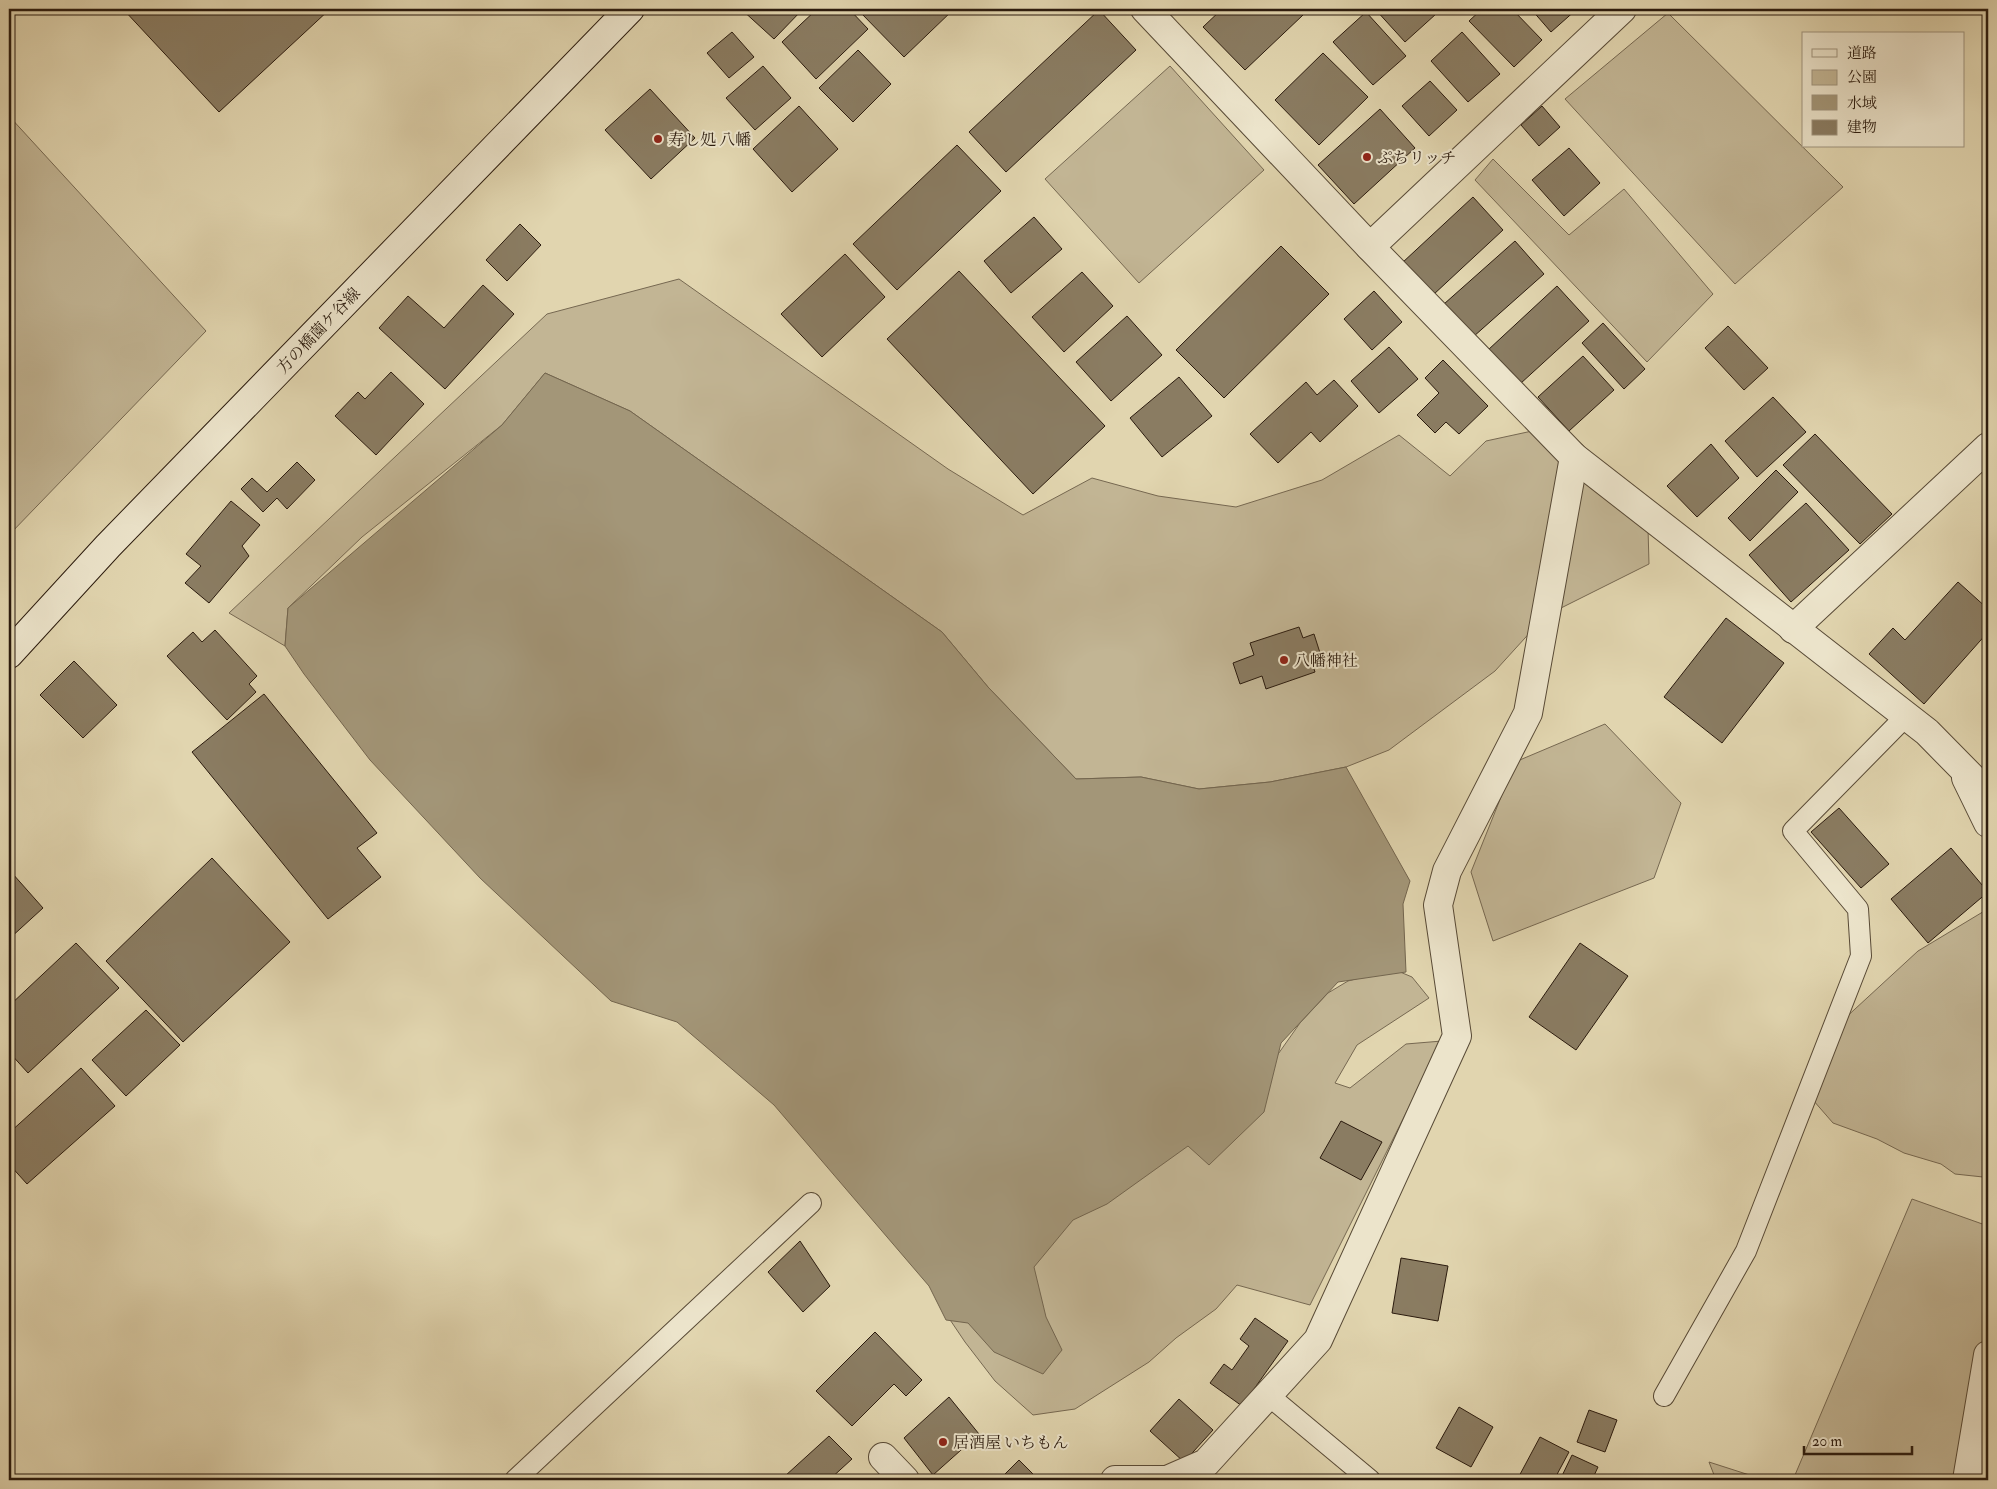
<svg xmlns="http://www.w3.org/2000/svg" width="1997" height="1489" font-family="'IM FELL Double Pica','Noto Serif JP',serif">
<rect width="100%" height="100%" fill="#e1d5af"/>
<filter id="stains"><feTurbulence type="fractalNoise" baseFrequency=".004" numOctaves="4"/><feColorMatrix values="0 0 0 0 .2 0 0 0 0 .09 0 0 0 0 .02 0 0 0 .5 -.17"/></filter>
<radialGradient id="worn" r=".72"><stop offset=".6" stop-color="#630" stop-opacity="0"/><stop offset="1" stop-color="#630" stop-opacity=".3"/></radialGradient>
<g fill="#c2b594" stroke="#766851">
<polygon points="1668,13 1843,187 1735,284 1565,99"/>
<polygon points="1170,66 1264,170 1139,283 1045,179"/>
<polygon points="9,116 206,331 9,535"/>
<polygon points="1493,159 1569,235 1624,189 1713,294 1647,362 1475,180"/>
<polygon points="679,279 948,469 1023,515 1092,478 1158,496 1236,507 1322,480 1399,435 1450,476 1486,441 1546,428 1648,528 1649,564 1545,616 1495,671 1389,750 1346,767 1270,782 1199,789 1141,777 1076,779 988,687 942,632 630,411 545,373 502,425 362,537 288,608 285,646 229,613 547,314"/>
<polygon points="1605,724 1681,803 1654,878 1493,941 1471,872 1515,762"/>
<polygon points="1986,910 1988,913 1988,1171 1983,1177 1955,1174 1941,1164 1904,1153 1877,1139 1833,1123 1813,1100 1842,1021 1918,951"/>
<polygon points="1393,969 1412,977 1429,998 1357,1045 1335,1083 1350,1088 1406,1044 1442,1041 1310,1305 1237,1285 1216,1309 1176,1338 1149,1362 1075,1409 1033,1415 995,1381 965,1342 936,1299 1257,1084 1300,1023 1328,993 1348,981"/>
<polygon points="1912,1199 1988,1226 1988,1369 1971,1480 1803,1480 1795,1475"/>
<polygon points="1709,1462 1765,1480 1716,1480"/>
</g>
<polygon fill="#a39678" stroke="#73654e" points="545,373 630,411 942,632 988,687 1076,779 1141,777 1199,789 1270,782 1346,767 1410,881 1403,904 1406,972 1338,982 1281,1043 1264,1112 1209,1165 1188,1146 1107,1204 1073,1220 1034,1267 1046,1317 1062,1350 1043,1374 994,1352 968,1323 946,1320 929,1286 774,1105 677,1022 611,1001 480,878 370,760 304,674 285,646 288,608 502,425"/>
<g fill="#8a7c62" stroke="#2b1b0e">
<polygon points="123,9 330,9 219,112"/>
<polygon points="741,9 803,9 774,39"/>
<polygon points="817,9 849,9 868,29 816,79 782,42"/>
<polygon points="863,9 954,9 904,57 860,12"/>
<polygon points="1222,9 1298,9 1303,15 1245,70 1203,27"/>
<polygon points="1375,9 1431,9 1436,14 1405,42"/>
<polygon points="1482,9 1512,9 1542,40 1514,67 1469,21"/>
<polygon points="1531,9 1577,9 1551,32"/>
<polygon points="1099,10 1136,50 1006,172 969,132"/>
<polygon points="1366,12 1406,56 1373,85 1333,42"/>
<polygon points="732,32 754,57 729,78 707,53"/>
<polygon points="1462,32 1500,74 1468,102 1431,61"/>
<polygon points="858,50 891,84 853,122 819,88"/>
<polygon points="1323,53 1368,97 1319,145 1275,100"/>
<polygon points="763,66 791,98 755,130 726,98"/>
<polygon points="1430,81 1457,110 1429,136 1402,106"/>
<polygon points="650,89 695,138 651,179 605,130"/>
<polygon points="799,106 838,149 792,192 753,149"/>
<polygon points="1542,106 1560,127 1539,146 1521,125"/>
<polygon points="1380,109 1415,148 1354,204 1318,165"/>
<polygon points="957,145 1001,191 897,290 853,244"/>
<polygon points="1569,148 1600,183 1564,216 1532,180"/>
<polygon points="1473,197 1503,230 1433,295 1402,263"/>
<polygon points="1034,217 1062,249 1011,293 984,261"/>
<polygon points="520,224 541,245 507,281 486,260"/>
<polygon points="1515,241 1544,274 1473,337 1444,304"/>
<polygon points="1281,246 1329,294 1224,398 1176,350"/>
<polygon points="845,254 885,297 822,357 781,314"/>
<polygon points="959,271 1105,426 1033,494 887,339"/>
<polygon points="1082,272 1113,306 1064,352 1032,317"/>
<polygon points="483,285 514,314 445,389 379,328 408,296 444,328"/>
<polygon points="1557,286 1589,321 1520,384 1488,350"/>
<polygon points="1374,291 1402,322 1372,350 1344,319"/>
<polygon points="1127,316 1162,355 1111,401 1076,362"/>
<polygon points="1603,323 1645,369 1624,389 1582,343"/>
<polygon points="1728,326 1768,368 1744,390 1705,348"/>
<polygon points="1389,347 1418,379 1379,413 1351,381"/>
<polygon points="1583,356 1614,390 1569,431 1538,397"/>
<polygon points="1443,360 1488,406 1459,434 1446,422 1435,433 1417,415 1439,393 1425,378"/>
<polygon points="391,372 424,404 376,455 335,416 358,392 365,399"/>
<polygon points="1179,377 1212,416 1162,457 1130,418"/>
<polygon points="1334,380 1358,406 1320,442 1311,432 1278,463 1250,434 1306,382 1317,395"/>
<polygon points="1773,397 1806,432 1757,477 1725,441"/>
<polygon points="1815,434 1892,514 1860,544 1783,465"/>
<polygon points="1711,444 1739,478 1697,517 1667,486"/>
<polygon points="297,462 315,480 287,509 277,498 263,512 241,489 252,478 267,492"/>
<polygon points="1776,470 1798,492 1750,541 1728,518"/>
<polygon points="231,501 260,525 242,546 249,556 209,603 185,583 201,566 186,554"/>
<polygon points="1806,503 1849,550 1791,602 1749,555"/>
<polygon points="1958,582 1988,609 1988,632 1924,704 1869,654 1893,628 1905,640"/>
<polygon points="1726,618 1784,663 1722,743 1664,697"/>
<polygon points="1299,627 1303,638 1314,634 1321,656 1311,660 1315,672 1266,689 1262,676 1240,684 1233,663 1254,655 1250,643"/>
<polygon points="215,630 257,676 249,684 256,692 227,720 167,656 193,632 202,642"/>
<polygon points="74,661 117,705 83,738 40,695"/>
<polygon points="264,694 377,833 357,848 381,877 328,919 192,752"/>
<polygon points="1839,808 1889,864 1861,888 1811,832"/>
<polygon points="1951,848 1988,892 1928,943 1891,899"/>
<polygon points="212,858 290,942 183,1042 106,961"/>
<polygon points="12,873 43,908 9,939 9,876"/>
<polygon points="76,943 119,988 28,1073 9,1052 9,1006"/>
<polygon points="1580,943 1628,976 1576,1050 1529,1017"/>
<polygon points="146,1010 180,1045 126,1096 92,1060"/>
<polygon points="81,1068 115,1106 27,1184 9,1164 9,1133"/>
<polygon points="1341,1121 1382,1142 1361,1180 1320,1158"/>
<polygon points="800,1241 830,1286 803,1312 768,1272"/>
<polygon points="1401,1258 1448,1266 1438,1321 1392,1313"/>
<polygon points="1255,1318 1288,1341 1242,1406 1210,1383 1224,1364 1232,1370 1249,1346 1240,1339"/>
<polygon points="875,1332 922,1380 906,1396 894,1384 852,1426 816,1391"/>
<polygon points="949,1397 979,1434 933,1475 904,1438"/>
<polygon points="1179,1399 1213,1430 1184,1462 1150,1431"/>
<polygon points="1459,1407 1493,1427 1471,1467 1436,1448"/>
<polygon points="1589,1410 1617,1420 1605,1452 1577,1442"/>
<polygon points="829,1436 852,1459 829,1480 789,1480 785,1476"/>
<polygon points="1540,1437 1569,1452 1554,1480 1517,1480"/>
<polygon points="1572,1455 1598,1467 1592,1480 1560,1480"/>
<polygon points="1019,1460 1039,1480 999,1480"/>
</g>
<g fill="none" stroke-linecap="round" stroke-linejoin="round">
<defs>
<g id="service">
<polyline points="1268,1395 1370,1480"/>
<polyline points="1664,1396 1746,1251 1861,956 1858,909 1793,831 1906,716"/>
<polyline points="515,1480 811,1203"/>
</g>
<g id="minor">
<polyline points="1145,9 1370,247 1574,457 1927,732 1988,794"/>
<polyline points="1370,247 1622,9"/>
<polyline points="1793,629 1988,447"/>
<polyline points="1966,778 1988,823"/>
<polyline points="883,1457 905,1480"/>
<polyline points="1115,1480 1167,1480 1206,1463 1318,1340 1457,1036 1438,905 1447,871 1528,713 1574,457"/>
<polyline points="1967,1480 1988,1355"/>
</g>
<polyline id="secondary" points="9,654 108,546 630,9"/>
</defs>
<use href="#service" stroke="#584a36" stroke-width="22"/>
<use href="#minor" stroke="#584a36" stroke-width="30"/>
<use href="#secondary" stroke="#2b1b0e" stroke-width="30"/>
<use href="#service" stroke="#ece4cb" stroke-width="20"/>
<use href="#minor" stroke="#ece4cb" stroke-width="28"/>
<use href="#secondary" stroke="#ece4cb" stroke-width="28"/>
</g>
<g fill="#8f2418" stroke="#ece4cb" stroke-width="2">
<circle cx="658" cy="139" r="5"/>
<circle cx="1367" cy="157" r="5"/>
<circle cx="1284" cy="660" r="5"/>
<circle cx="943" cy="1442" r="5"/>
</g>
<g text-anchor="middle" stroke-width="4" stroke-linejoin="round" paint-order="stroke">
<g font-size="16" fill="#2b1b0e" stroke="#ece4cb" text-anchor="start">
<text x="668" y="145">寿し処 八幡</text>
<text x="1377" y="163">ぷちリッチ</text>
<text x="1294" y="666">八幡神社</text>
<text x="953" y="1448">居酒屋 いちもん</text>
</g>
<g font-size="16" fill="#2b1b0e" stroke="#ece4cb">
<text transform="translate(318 330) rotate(-46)" y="6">方の橋薗ケ谷線</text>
</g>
</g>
<rect width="1997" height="1489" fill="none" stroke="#e1d5af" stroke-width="30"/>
<rect x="10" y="10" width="1977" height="1469" fill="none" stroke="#2b1b0e" stroke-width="2.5"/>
<rect x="15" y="15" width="1967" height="1459" fill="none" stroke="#2b1b0e"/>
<rect x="1802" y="32" width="162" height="115" fill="#ece4cb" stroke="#9f947f"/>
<rect x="1812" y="49" width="25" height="8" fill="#ece4cb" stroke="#9f947f"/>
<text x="1847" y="58" font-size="15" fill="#2b1b0e">道路</text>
<rect x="1812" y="70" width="25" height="15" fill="#c2b594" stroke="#9f947f"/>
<text x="1847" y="82" font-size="15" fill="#2b1b0e">公園</text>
<rect x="1812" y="95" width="25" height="15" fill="#a39678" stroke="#9f947f"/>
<text x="1847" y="108" font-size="15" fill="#2b1b0e">水域</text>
<rect x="1812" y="120" width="25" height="15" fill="#8a7c62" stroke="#9f947f"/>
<text x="1847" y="132" font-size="15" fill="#2b1b0e">建物</text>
<path d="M1804 1446v8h108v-8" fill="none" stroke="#2b1b0e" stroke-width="2.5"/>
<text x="1812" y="1446" font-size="15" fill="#2b1b0e" stroke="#ece4cb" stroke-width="4" paint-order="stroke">20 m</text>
<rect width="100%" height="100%" filter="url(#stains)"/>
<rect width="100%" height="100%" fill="url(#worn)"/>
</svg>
